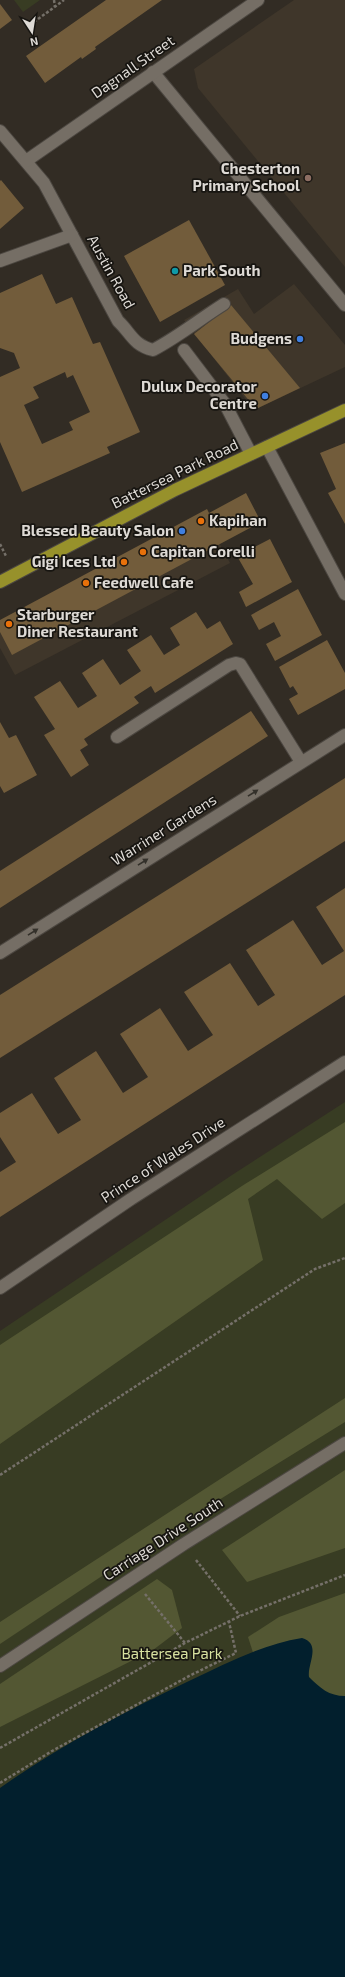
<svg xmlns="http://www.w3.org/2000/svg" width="345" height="1977" font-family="'Exo 2',sans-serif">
<rect width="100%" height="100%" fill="#322c24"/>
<g fill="#3f362a">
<polygon points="294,0 345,0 345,267 198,88 194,69"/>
<polygon points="294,284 345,345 345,367 254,410 184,320 238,289 254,314"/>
<polygon points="204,515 230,563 15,675 0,648 0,624"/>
</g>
<g fill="#383c23">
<polygon points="14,0 40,0 23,12"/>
<polygon points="345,1102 345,1977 0,1977 0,1331 232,1175"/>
</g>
<g fill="#535733">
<polygon points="345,1122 345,1203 322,1219 277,1179 248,1199 263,1260 0,1444 0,1345 245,1184"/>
<polygon points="345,1398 345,1422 180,1524 0,1644 0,1622"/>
<polygon points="345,1470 345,1548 247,1582 222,1550"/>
<polygon points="157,1579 172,1590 182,1628 153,1650 0,1727 0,1684"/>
<polygon points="345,1593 345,1708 259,1671 248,1637 279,1617"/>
</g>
<path fill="#021f2d" d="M 302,1638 C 322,1644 307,1664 309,1677 C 320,1688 329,1696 345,1696 L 345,1977 L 0,1977 L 0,1788 C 59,1746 124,1712 189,1681 C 225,1664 263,1644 302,1638 Z"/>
<g fill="#725c3b" fill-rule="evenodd">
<polygon points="106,0 162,0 95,47 96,49 82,59 81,57 45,83 26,56"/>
<polygon points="0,4 12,20 0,29"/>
<polygon points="1,180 24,208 0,229 0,181"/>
<polygon points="189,220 225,285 160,322 124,256"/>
<path d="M 42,274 L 56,304 L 72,297 L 93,344 L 100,342 L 140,432 L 107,447 L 110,453 L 22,492 L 0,442 L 0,377 L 20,368 L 14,353 L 0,348 L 0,293 ZM 65,372 L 67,378 L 73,375 L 90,412 L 69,422 L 73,430 L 42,444 L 24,405 L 39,398 L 33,387 Z"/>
<polygon points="231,305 300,388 256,409 194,334"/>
<polygon points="345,443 345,524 328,493 336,489 320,453"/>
<polygon points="246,493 261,522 12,655 0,632 0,620 207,509 209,513"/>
<polygon points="270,539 292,582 246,607 239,592 253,584 237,556"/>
<polygon points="298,589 322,635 275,661 266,644 281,636 274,622 259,630 251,615"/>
<polygon points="196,612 207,629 220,621 233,644 155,693 151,686 134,697 139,703 84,739 88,745 80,750 89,765 71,777 44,735 55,729 34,697 60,681 78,708 97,696 82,673 103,659 120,685 141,671 127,650 151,635 164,655 180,645 170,628"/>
<polygon points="327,640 345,673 345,689 298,715 289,699 298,694 293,686 290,688 279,667"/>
<polygon points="251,711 268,736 0,908 0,871"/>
<polygon points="0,722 9,738 16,735 37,775 4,793 0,786"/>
<polygon points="345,778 345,841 0,1058 0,995"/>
<polygon points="345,888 345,995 0,1217 0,1172 16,1162 0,1137 0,1113 32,1093 58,1134 81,1120 54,1078 96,1051 123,1093 148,1077 120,1034 160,1008 188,1051 213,1035 184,992 230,963 258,1006 275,995 246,950 293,920 322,965 344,951 316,907"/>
</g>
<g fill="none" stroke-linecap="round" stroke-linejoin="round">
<defs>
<g id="minor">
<polyline points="153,72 345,305"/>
<path d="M 0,131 L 44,183 L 118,321 C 131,333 133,345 153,350 C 178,337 200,319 224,304"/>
<polyline points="26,161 258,0"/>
<polyline points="0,261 72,235"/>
<polyline points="184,350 225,404 251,454"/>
<polyline points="267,447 345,594"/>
<polyline points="117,737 229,665 236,663 240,664 301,762"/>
<polyline points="0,953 345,735"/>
<polyline points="0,1288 131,1199 345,1062"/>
<polyline points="0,1666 184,1544 345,1443"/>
</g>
<polyline id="highway" points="0,582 175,490 345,410"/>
</defs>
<use href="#minor" stroke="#4c4741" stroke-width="14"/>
<use href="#highway" stroke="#4c4741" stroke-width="14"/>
<g stroke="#757069" stroke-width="2.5" stroke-dasharray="3 2" stroke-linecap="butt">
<polyline points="54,0 55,7"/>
<polyline points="30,25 64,0"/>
<polyline points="0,544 6,556"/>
<polyline points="0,1475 315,1269 345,1258"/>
<polyline points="196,1560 240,1616"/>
<polyline points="145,1594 185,1643"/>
<polyline points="0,1748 185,1643 240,1616 345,1575"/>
<polyline points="0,1783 52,1751 191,1675 236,1653 229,1622"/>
</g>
<use href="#minor" stroke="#756e65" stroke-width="12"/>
<use href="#highway" stroke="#97912b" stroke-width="12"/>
</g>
<defs><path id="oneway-solid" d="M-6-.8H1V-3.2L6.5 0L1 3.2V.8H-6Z"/></defs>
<g fill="#33302a">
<use href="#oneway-solid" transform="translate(253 793) rotate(-32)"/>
<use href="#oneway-solid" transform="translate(143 862) rotate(-32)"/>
<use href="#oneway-solid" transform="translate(33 932) rotate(-32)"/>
</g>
<circle fill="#8d6e63" stroke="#171511" stroke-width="1.5" cx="308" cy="178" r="4"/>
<circle fill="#0f9aa8" stroke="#171511" stroke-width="1.5" cx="175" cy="271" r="4"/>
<g fill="#3f7fe0" stroke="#171511" stroke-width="1.5">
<circle cx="300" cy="339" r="4"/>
<circle cx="265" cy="396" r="4"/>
<circle cx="182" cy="531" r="4"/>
</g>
<g fill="#e8710a" stroke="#171511" stroke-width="1.5">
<circle cx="201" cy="521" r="4"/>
<circle cx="143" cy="552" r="4"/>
<circle cx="124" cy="562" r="4"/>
<circle cx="86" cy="583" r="4"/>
<circle cx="9" cy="624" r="4"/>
</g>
<g text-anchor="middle" stroke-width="3.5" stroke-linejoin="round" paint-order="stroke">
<g font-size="15" fill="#dedad5" stroke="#171511">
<text transform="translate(133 67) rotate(-35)" y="5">Dagnall Street</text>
<text transform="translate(111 272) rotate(61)" y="5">Austin Road</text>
<text transform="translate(175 474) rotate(-26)" y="5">Battersea Park Road</text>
<text transform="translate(164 830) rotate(-32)" y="5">Warriner Gardens</text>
<text transform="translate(163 1160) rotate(-33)" y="5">Prince of Wales Drive</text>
<text transform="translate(163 1539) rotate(-33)" y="5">Carriage Drive South</text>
</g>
<g font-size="15" font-weight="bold" fill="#dedad5" stroke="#171511" text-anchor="end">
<text x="300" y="174">Chesterton<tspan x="300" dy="17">Primary School</tspan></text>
<text x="183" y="276" text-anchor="start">Park South</text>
<text x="292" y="344">Budgens</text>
<text x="257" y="392">Dulux Decorator<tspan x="257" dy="17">Centre</tspan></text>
<text x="209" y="526" text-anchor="start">Kapihan</text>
<text x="174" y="536">Blessed Beauty Salon</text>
<text x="151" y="557" text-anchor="start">Capitan Corelli</text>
<text x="116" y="567">Gigi Ices Ltd</text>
<text x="94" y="588" text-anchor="start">Feedwell Cafe</text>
<text x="17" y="620" text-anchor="start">Starburger<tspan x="17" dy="17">Diner Restaurant</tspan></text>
</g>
<g font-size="15" fill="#d8e1a0" stroke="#171511">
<text x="172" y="1659">Battersea Park</text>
</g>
</g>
<g transform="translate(32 32) rotate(168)" stroke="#171511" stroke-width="3" paint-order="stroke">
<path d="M0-3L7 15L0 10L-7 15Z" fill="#dedad5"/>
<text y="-6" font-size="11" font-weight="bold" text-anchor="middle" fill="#dedad5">N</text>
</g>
</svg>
